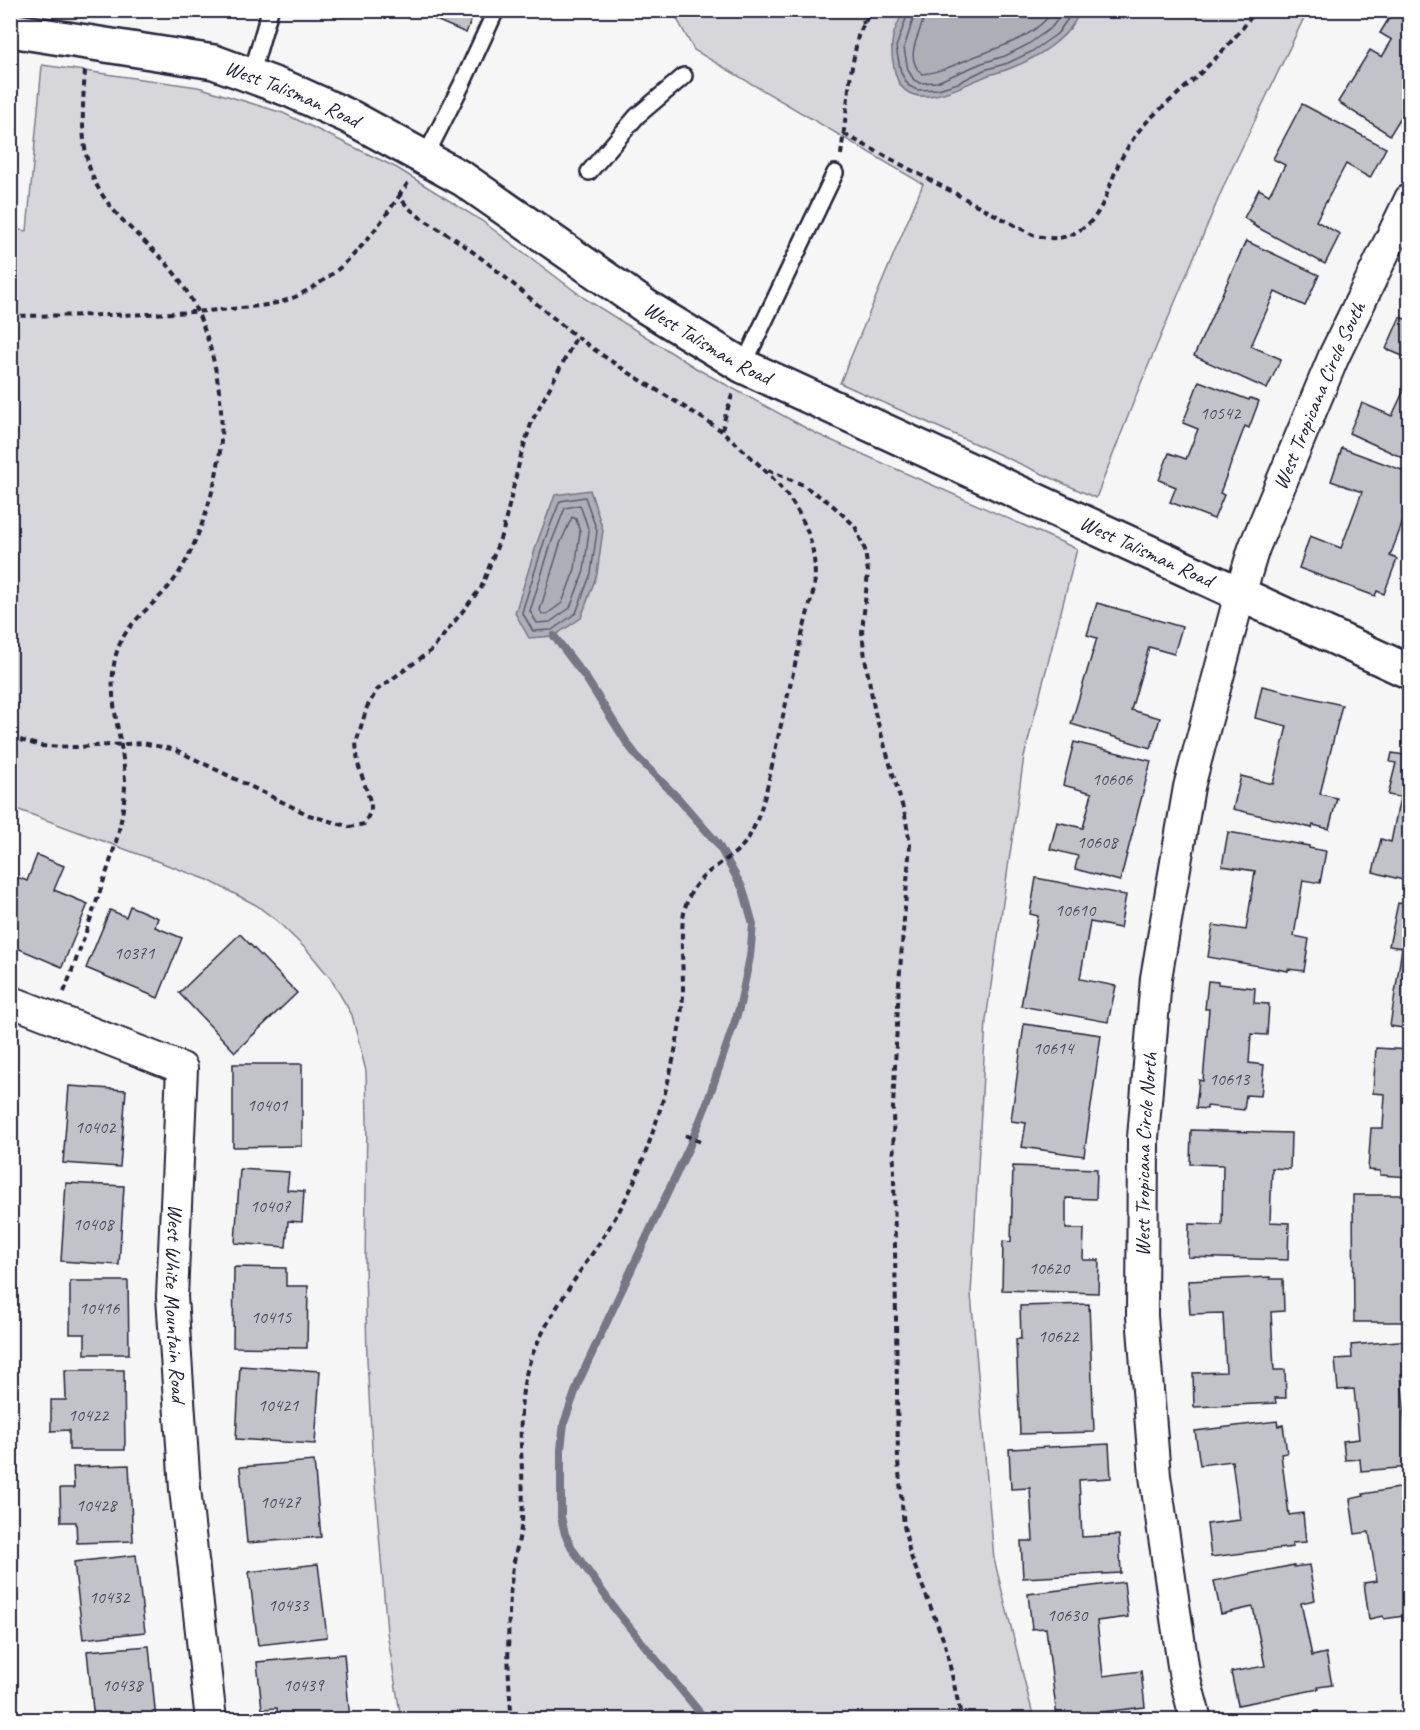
<svg xmlns="http://www.w3.org/2000/svg" width="1420" height="1730" font-family="Caveat,sans-serif">
<rect width="100%" height="100%" fill="#f6f6f7"/>
<filter id="ink" filterUnits="userSpaceOnUse"><feTurbulence type="fractalNoise" baseFrequency=".0167" numOctaves="2"/><feDisplacementMap in="SourceGraphic" scale="12" xChannelSelector="R" yChannelSelector="G"/><feConvolveMatrix kernelMatrix="1 2 1 2 8 2 1 2 1" color-interpolation-filters="sRGB"/></filter>
<g filter="url(#ink)">
<g fill="#d7d7db" stroke="#7c7c8b" stroke-width="1.5">
<polygon points="676,10 1310,11 1302,22 1225,183 1141,383 1096,498 840,383 923,184 694,50 676,17"/>
<polygon points="42,65 198,87 283,113 397,168 482,221 584,298 699,370 817,434 1077,549 1024,757 986,1020 971,1294 994,1559 1034,1719 401,1719 387,1632 372,1448 367,1359 365,1263 367,1120 366,1071 352,1015 331,979 308,951 277,921 256,905 208,880 11,807 10,229 27,231"/>
</g>
<g fill="#aeaeb7" stroke="#767685" stroke-width="1.5">
<path d="M 904,11 L 904,10 L 1080,11 C 1070,38 1037,58 1011,68 C 1002,72 993,73 984,77 C 955,89 903,118 894,68 C 889,43 892,33 904,11 Z"/>
<polygon points="590,490 603,530 597,574 581,618 554,636 529,638 515,613 539,537 555,495"/>
</g>
<g fill="none" stroke-linecap="round" stroke-linejoin="round">
<g stroke="#5a5a6d" stroke-width="1.5">
<polyline points="909,10 896,47 901,73 909,86 918,90 938,89 958,83 984,70 1008,63 1031,52 1057,34 1074,10"/>
<polyline points="916,10 904,48 908,70 914,80 920,83 937,82 982,63 1005,56 1027,45 1051,28 1065,10"/>
<path d="M 925,10 C 924,31 901,55 922,74 C 944,72 959,62 979,55 C 1008,44 1034,37 1054,10"/>
<polygon points="585,497 597,531 591,573 576,613 552,630 533,631 522,612 545,539 560,501"/>
<polygon points="580,505 589,531 584,571 570,608 550,622 537,623 530,611 552,541 565,508"/>
<polygon points="572,517 576,519 580,532 575,569 562,603 547,614 542,614 540,610 560,544"/>
</g>
<polyline stroke="#767685" stroke-width="8" points="554,636 586,678 627,743 639,759 677,797 718,844 743,889 753,924 750,957 739,1009 707,1103 690,1145 579,1381 564,1423 561,1449 561,1517 565,1534 573,1550 617,1612 706,1720"/>
</g>
<g fill="#c2c2c9" stroke="#22223b" stroke-width="1.5">
<polygon points="413,10 475,10 466,33"/>
<polygon points="1394,10 1410,10 1410,96 1401,110 1404,112 1390,135 1338,102 1370,50 1382,57 1392,40 1380,33"/>
<polygon points="10,98 18,99 10,140"/>
<polygon points="1302,104 1386,148 1370,178 1346,164 1316,221 1340,234 1325,264 1253,225 1254,224 1244,218 1259,189 1269,195 1285,165 1273,159"/>
<polygon points="1246,241 1319,275 1305,306 1275,292 1251,346 1281,359 1267,389 1194,356"/>
<polygon points="1400,317 1410,321 1410,359 1386,349"/>
<polygon points="1410,377 1410,461 1349,433 1362,403 1392,416"/>
<polygon points="1199,381 1249,400 1250,398 1259,401 1249,428 1245,426 1220,493 1224,495 1214,519 1170,502 1176,487 1159,480 1169,453 1186,459 1198,429 1183,423"/>
<polygon points="1342,448 1410,473 1410,509 1408,508 1390,556 1397,559 1384,594 1377,591 1375,596 1299,568 1310,536 1341,548 1362,492 1331,481"/>
<polygon points="1097,603 1182,627 1174,654 1149,647 1131,710 1160,718 1151,748 1071,724 1097,638 1087,635"/>
<polygon points="1262,686 1342,705 1320,794 1337,798 1329,829 1313,825 1312,828 1233,809 1241,776 1273,784 1287,726 1255,718"/>
<polygon points="1074,742 1151,761 1120,881 1075,869 1078,856 1050,849 1057,822 1083,828 1092,793 1063,785"/>
<polygon points="1392,753 1410,756 1410,882 1373,872 1381,839 1391,842 1400,797 1388,795 1396,763 1390,762"/>
<polygon points="1228,832 1309,846 1309,848 1326,851 1320,883 1303,880 1294,936 1309,939 1304,971 1288,969 1288,971 1208,957 1213,925 1246,930 1255,871 1222,866"/>
<polygon points="37,855 64,866 54,890 88,904 62,967 10,945 10,874 27,881"/>
<polygon points="1036,878 1126,895 1120,928 1090,922 1080,979 1116,986 1108,1022 1021,1006 1038,916 1030,914"/>
<polygon points="1398,903 1410,905 1410,1029 1390,1026 1402,948 1389,946"/>
<polygon points="130,906 158,918 155,927 182,938 158,998 86,968 110,910 126,917"/>
<polygon points="240,934 297,993 235,1052 179,993"/>
<polygon points="1208,981 1218,982 1218,984 1255,988 1254,1003 1269,1004 1267,1035 1251,1034 1249,1063 1264,1065 1261,1096 1246,1095 1244,1110 1207,1106 1207,1109 1196,1108 1199,1080 1203,1081 1209,1009 1205,1009"/>
<polygon points="1024,1024 1101,1035 1084,1156 1022,1147 1026,1123 1011,1121"/>
<polygon points="1376,1048 1410,1050 1410,1177 1380,1175 1380,1171 1368,1170 1371,1128 1383,1128 1385,1094 1373,1093"/>
<polygon points="233,1064 302,1064 302,1146 233,1147"/>
<polygon points="69,1086 126,1090 120,1167 63,1163"/>
<polygon points="1191,1130 1291,1133 1290,1169 1272,1168 1270,1222 1289,1223 1288,1260 1188,1257 1189,1224 1222,1225 1223,1165 1190,1164"/>
<polygon points="1013,1166 1097,1169 1096,1199 1066,1198 1066,1229 1084,1229 1083,1260 1099,1260 1098,1293 1002,1290 1003,1241 1011,1242"/>
<polygon points="240,1169 289,1172 287,1190 304,1191 302,1222 288,1221 286,1247 235,1243"/>
<polygon points="66,1183 124,1186 119,1265 61,1261"/>
<polygon points="1353,1195 1410,1195 1410,1322 1354,1322"/>
<polygon points="234,1267 286,1268 286,1286 308,1286 307,1348 233,1347"/>
<polygon points="1270,1277 1270,1279 1283,1279 1284,1311 1271,1312 1274,1370 1285,1370 1286,1398 1275,1398 1276,1403 1194,1407 1193,1373 1226,1372 1223,1313 1190,1314 1188,1281"/>
<polygon points="70,1281 128,1281 129,1354 85,1354 85,1334 70,1334"/>
<polygon points="1089,1304 1094,1432 1020,1434 1016,1339 1021,1339 1020,1306"/>
<polygon points="1410,1340 1410,1373 1401,1374 1406,1433 1410,1433 1410,1467 1361,1471 1360,1459 1345,1460 1343,1441 1359,1439 1354,1389 1338,1390 1335,1359 1352,1358 1351,1345"/>
<polygon points="240,1366 320,1371 315,1444 236,1439"/>
<polygon points="65,1370 124,1370 125,1450 69,1450 69,1430 51,1431 51,1400 66,1400"/>
<polygon points="1277,1421 1278,1426 1283,1425 1287,1453 1281,1454 1289,1515 1303,1513 1306,1542 1292,1543 1293,1547 1211,1557 1207,1524 1240,1520 1232,1461 1200,1465 1195,1431"/>
<polygon points="1109,1444 1111,1478 1079,1480 1082,1537 1119,1535 1121,1573 1023,1578 1021,1541 1033,1541 1030,1488 1011,1489 1009,1449"/>
<polygon points="314,1461 321,1537 247,1543 240,1467"/>
<polygon points="129,1465 133,1541 77,1543 76,1522 61,1522 60,1488 74,1488 73,1467"/>
<polygon points="1410,1486 1410,1615 1384,1619 1383,1616 1369,1619 1364,1583 1377,1581 1369,1532 1355,1534 1350,1499 1364,1496 1363,1494"/>
<polygon points="136,1555 145,1632 83,1639 74,1562"/>
<polygon points="318,1564 327,1637 258,1645 249,1572"/>
<polygon points="1294,1565 1294,1567 1309,1565 1315,1600 1301,1603 1312,1656 1326,1653 1332,1685 1318,1687 1319,1689 1238,1705 1231,1672 1265,1666 1253,1607 1221,1614 1214,1581"/>
<polygon points="1124,1582 1128,1617 1097,1621 1103,1676 1141,1671 1145,1707 1057,1717 1046,1628 1032,1629 1028,1594"/>
<polygon points="149,1646 156,1720 94,1720 87,1651"/>
<polygon points="344,1654 350,1720 278,1720 277,1708 262,1709 257,1662"/>
<polygon points="1318,1711 1320,1720 1286,1720"/>
</g>
<g fill="none" stroke-linecap="round" stroke-linejoin="round">
<defs>
<g id="service">
<polyline points="251,76 270,10"/>
<polyline points="425,157 462,84 496,10"/>
<polyline points="589,172 637,116 684,76"/>
<polyline points="743,366 835,173"/>
</g>
<g id="minor">
<path id="s1" d="M 10,1001 L 182,1068 L 172,1297 L 185,1489 L 211,1720"/>
<path id="s2" d="M 1196,1720 L 1185,1679 L 1155,1476 L 1142,1316 L 1143,1138 L 1156,978 L 1189,787 L 1240,594 L 1254,548 L 1334,356 L 1410,199"/>
</g>
<g id="tertiary">
<path id="s3" d="M 10,30 L 214,62 L 290,90 L 350,117 L 463,179 L 645,306 L 743,366 L 1410,672"/>
</g>
</defs>
<use href="#service" stroke="#22223b" stroke-width="20"/>
<use href="#minor" stroke="#22223b" stroke-width="34"/>
<use href="#tertiary" stroke="#22223b" stroke-width="38"/>
<g stroke="#22223b" stroke-width="4" stroke-dasharray="6 4.5" stroke-linecap="butt">
<polyline points="859,10 864,24"/>
<path d="M 844,134 L 1033,235 C 1055,241 1069,239 1088,224 C 1105,209 1110,182 1119,163 C 1123,155 1128,147 1133,139 C 1145,120 1165,106 1181,91 C 1209,66 1235,40 1256,10"/>
<polyline points="841,155 851,72 858,36 871,10"/>
<path d="M 408,183 L 400,194 C 403,212 445,231 459,242 C 507,275 548,317 595,350 C 636,379 680,403 722,431"/>
<path d="M 10,316 C 84,315 157,316 230,309 C 253,307 281,305 301,294 C 349,268 369,239 400,195"/>
<polyline points="768,470 801,484 830,503 855,526 865,550 868,572 862,632 865,658 875,713 905,815 910,844 899,983 893,1107 898,1461 904,1526 910,1554 945,1644 962,1720"/>
<polyline points="10,737 41,746 76,747 143,743 176,750 309,815 350,827 364,824 371,811 371,804 358,764 356,743 367,707 377,690 432,650 481,588 503,531 521,455 532,421 577,336"/>
<path d="M 64,992 C 76,961 87,929 98,897 C 111,860 124,824 125,785 C 125,743 106,701 115,659 C 122,624 150,610 171,584 C 186,565 195,543 203,521 C 222,465 227,426 215,367 C 207,330 192,292 166,263 C 138,233 101,208 89,166 C 80,136 83,101 85,70"/>
<polyline points="685,1135 703,1143"/>
<path d="M 512,1720 C 507,1673 507,1621 512,1574 C 514,1556 520,1539 522,1521 C 526,1466 511,1406 533,1353 C 562,1285 614,1236 641,1165 C 660,1115 676,1061 682,1007 C 686,975 676,928 688,899 C 701,866 737,861 750,835 C 765,807 770,773 777,742 C 789,691 800,640 814,589 C 822,515 772,476 722,431 L 725,417 L 733,392"/>
</g>
<use href="#service" stroke="#fff" stroke-width="15"/>
<use href="#minor" stroke="#fff" stroke-width="30"/>
<use href="#tertiary" stroke="#fff" stroke-width="33"/>
</g>
</g>
<g text-anchor="middle" stroke-width="6" stroke-linejoin="round" paint-order="stroke">
<g font-size="18" fill="#4a4a5e">
<text x="1220" y="419">10542</text>
<text x="1112" y="785">10606</text>
<text x="1097" y="848">10608</text>
<text x="1075" y="916">10610</text>
<text x="134" y="959">10371</text>
<text x="1053" y="1054">10614</text>
<text x="1229" y="1085">10613</text>
<text x="267" y="1111">10401</text>
<text x="95" y="1133">10402</text>
<text x="270" y="1212">10407</text>
<text x="93" y="1230">10408</text>
<text x="1049" y="1274">10620</text>
<text x="99" y="1314">10416</text>
<text x="271" y="1323">10415</text>
<text x="1058" y="1342">10622</text>
<text x="278" y="1411">10421</text>
<text x="88" y="1421">10422</text>
<text x="280" y="1508">10427</text>
<text x="96" y="1511">10428</text>
<text x="109" y="1603">10432</text>
<text x="288" y="1611">10433</text>
<text x="1067" y="1621">10630</text>
<text x="122" y="1691">10438</text>
<text x="303" y="1691">10439</text>
</g>
<g font-size="21" fill="#22223b" stroke="#fff">
<text dy="7" stroke="none"><textPath href="#s3" startOffset="291">West Talisman Road</textPath></text>
<text dy="7" stroke="none"><textPath href="#s3" startOffset="777">West Talisman Road</textPath></text>
<text dy="7" stroke="none"><textPath href="#s2" startOffset="1354">West Tropicana Circle South</textPath></text>
<text dy="7" stroke="none"><textPath href="#s3" startOffset="1263">West Talisman Road</textPath></text>
<text dy="7" stroke="none"><textPath href="#s2" startOffset="570">West Tropicana Circle North</textPath></text>
<text dy="7" stroke="none"><textPath href="#s1" startOffset="420">West White Mountain Road</textPath></text>
</g>
</g>
<rect width="1420" height="1730" fill="none" stroke="#fff" stroke-width="36"/>
<rect x="18" y="18" width="1384" height="1694" fill="none" stroke="#22223b" stroke-width="2" filter="url(#ink)"/>
</svg>
